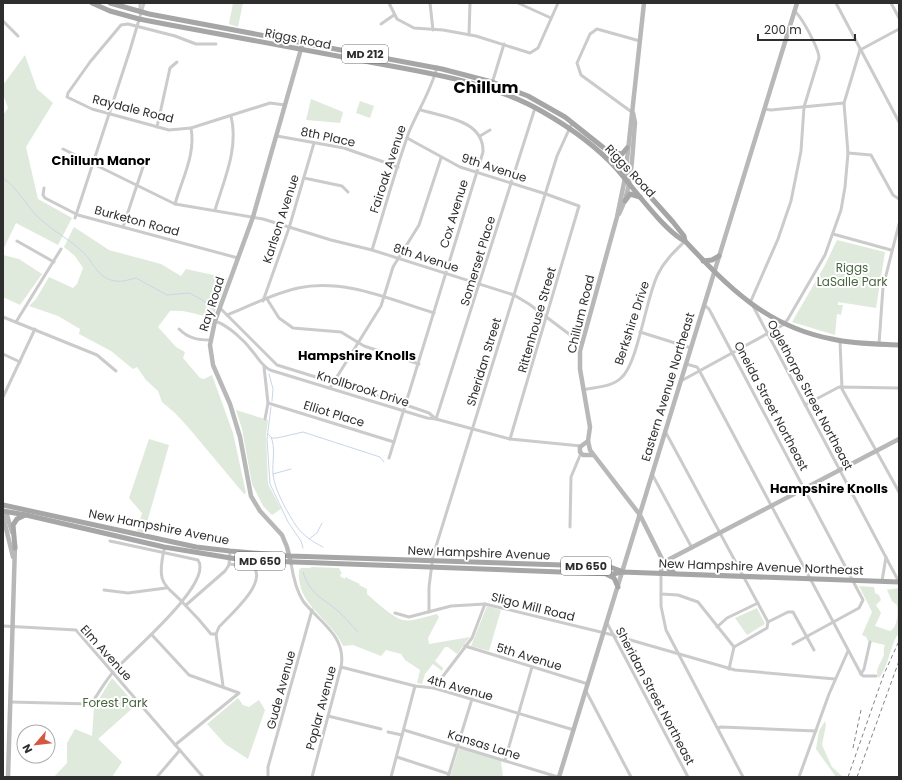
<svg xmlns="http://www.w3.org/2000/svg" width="902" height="780" font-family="Poppins,sans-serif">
<rect width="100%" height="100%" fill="#fff"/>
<g fill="#e0eadc">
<polygon points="233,3 243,3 238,27 229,24"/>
<polygon points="25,55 37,89 53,103 26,147 38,199 72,218 58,245 16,223 3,250 3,115 8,108 3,94 3,85"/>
<polygon points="311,99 343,112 340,123 306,120"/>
<polygon points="360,101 374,106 370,118 356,113"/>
<path d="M 74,227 L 109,250 L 161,264 L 181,276 L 186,269 L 227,278 L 213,317 C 198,316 186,309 170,311 L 158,327 L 176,347 L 185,352 L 183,358 L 200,378 L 204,379 L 212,375 L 233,433 L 246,493 L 244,494 L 188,427 L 175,413 L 162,402 L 158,391 L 146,380 L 137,367 L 133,369 L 111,351 L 79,334 L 80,329 L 58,316 L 29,306 L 36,299 L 49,277 L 73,288 L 77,284 L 83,268 L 75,256 L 64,247 Z"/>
<polygon points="837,240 885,252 876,308 838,302 838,305 843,305 841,315 837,314 835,335 792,322 824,267"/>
<polygon points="3,255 19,259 42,274 20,305 3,297"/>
<polygon points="236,410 268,420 266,436 268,484 281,509 272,515 263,506 252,484 242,429"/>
<polygon points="149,439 169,445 144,533 137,531 142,513 129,498"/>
<path d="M 311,567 L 339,568 L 342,574 L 340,574 L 341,577 L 345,579 L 345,577 L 360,584 L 359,585 L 367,589 L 367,594 C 374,600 393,618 403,620 C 412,622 428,616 437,614 L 439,617 L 428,638 L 429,644 L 470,637 L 457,654 L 448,647 L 445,647 L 435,661 L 443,668 L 442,671 L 433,664 L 425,674 L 422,684 L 417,683 L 420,670 L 405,660 L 401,654 L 386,650 L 381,656 L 353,645 L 343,646 C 331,618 296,606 299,570 L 301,568 L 311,568 Z"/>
<path d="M 859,586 L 874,587 L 875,593 L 879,595 L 881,600 L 876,605 L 881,613 L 875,626 L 890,631 C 898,627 898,613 897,605 L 892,601 L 887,590 L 885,590 L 899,588 L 899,633 C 890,644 889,666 879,678 C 873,670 882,663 884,654 C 884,650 883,649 885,645 L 868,641 L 866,637 L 862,635 L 872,612 Z"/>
<polygon points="487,606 501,610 489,651 471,646"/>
<polygon points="757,608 765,624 747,635 735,618"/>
<polygon points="112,678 136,705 98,739 122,762 112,777 54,777 67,763 67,743 75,729 92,736 94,707"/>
<polygon points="238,698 243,705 249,707 259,700 265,710 248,759 225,744 207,724"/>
<polygon points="825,721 826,725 822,745 832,767 843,777 836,777 816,749 819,731"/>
<polygon points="459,748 501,761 503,777 450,777"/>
</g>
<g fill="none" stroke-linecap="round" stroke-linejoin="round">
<g stroke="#cad5e8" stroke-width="1">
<path d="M 3,178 C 19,189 26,206 40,219 C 54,232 71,240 84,253 C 93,262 97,276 111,280 C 119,283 128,280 136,278 L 167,295 L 189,293 L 201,299 L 214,309"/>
<polyline points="269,374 273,389 272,401"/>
<polyline points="271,407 267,439 270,484 288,522 301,541 303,548"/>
<polyline points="268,434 272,438 277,438 303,432 380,457 384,462"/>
<path d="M 271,437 C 276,448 272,462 273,474 C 274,489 288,514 297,527 C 304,536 313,542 323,547"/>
<polyline points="273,474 291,469"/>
<polyline points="309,539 317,533 322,523"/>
<path d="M 303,572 C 310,594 321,597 338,611 C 345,617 351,625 358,632"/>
</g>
<g stroke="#cbcbcb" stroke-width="3">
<polyline points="140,3 140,12"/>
<polyline points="389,3 397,19 414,28 443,30 476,36 530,53 538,48 558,3"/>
<polyline points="430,3 433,30"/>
<polyline points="518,3 551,18"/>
<polyline points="836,3 899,122"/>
<polyline points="891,3 899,18"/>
<polyline points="3,21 18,36"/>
<polyline points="381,24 394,15"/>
<polyline points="469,35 470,3"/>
<polyline points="216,44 196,44 175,36 128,24 121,25 90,62 68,93 67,97 92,109 169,130 191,128 270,103 285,105"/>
<polyline points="860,50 899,29"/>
<polyline points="490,90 504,44"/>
<polyline points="764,109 771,110 844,103"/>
<polyline points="633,113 581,75 577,63 590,34 597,29 640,41"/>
<polyline points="157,127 170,68 177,62"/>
<polyline points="277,136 344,148 398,167"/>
<polyline points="480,136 490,130"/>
<polyline points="407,138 460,167 546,194 579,206 510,439"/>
<polyline points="63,149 175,204 263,219 331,240 372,250 514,295 529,304 581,343"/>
<polyline points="848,153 871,155 893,195 899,199"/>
<polyline points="304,178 342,186 348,192"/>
<polyline points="44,188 43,195 45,198 78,215 238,258"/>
<path d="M 175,204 C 182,179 196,154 191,128"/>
<path d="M 215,210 C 224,180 239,148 231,116"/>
<polyline points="75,218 130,50 144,3"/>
<polyline points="123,227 143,167"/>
<polyline points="833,234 891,250"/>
<polyline points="17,241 54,262"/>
<path d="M 372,250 C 384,211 395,171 409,132 C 418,110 431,91 437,67"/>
<polyline points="267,299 279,318 293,328 341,332 364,346 419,364"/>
<polyline points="263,301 289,228 314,143"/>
<path d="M 750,303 L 778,239 L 791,201 L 801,151 L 804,107 L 819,58 C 819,49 801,15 794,11"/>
<polyline points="704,305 709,309 863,600 859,608 793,644"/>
<polyline points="753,306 899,582"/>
<polyline points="220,308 277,365 406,405 429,413 436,419"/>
<path d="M 227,315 C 250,306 274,293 298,288 C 344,278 391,300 434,313"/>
<polyline points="3,317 97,355 116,371"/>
<path d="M 215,321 C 229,326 244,340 253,352 C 259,359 262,366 270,370 L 427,418 L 436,419 L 510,439 L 581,446"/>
<polyline points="16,322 61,249"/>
<path d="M 179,329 C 188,338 197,340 210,340"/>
<polyline points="640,332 691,348"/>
<polyline points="840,341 842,389 899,492"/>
<polyline points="879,344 883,287 899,224"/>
<polyline points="3,354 20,362"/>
<polyline points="686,364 697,367 699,370 861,674"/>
<polyline points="264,367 268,403 265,419"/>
<polyline points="681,381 783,325 788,319 825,255 841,210 845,187 848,153 844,103 860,50"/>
<polyline points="330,388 381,306 393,267 419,225 441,158"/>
<path d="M 583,390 C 595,387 612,387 621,378 C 638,364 646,297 658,274 C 664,261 675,251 685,241"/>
<polyline points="3,397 35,329"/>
<polyline points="268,403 394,442"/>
<polyline points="805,405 839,387 899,388"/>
<polyline points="436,419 535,108"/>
<polyline points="665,431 768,622 767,628 734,647"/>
<path d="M 389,458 L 483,152 C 484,120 444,117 421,110"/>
<polyline points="652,474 692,548"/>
<polyline points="570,527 571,477 581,453"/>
<path d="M 164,550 C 156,586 165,583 186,606 C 195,615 203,624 211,634 L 216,634"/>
<path d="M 291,563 C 293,576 296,590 303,601 C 319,622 347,636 341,667 L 312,777"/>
<polyline points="661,573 661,606 666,630 743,777"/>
<polyline points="882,581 886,557"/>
<polyline points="104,590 128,593 166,588"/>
<polyline points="661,594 678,595 698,602 734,647 729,669"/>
<polyline points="186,605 225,571 229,565 230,551"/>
<polyline points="429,612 429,587 433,556 557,156 572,123"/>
<polyline points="395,613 409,617 451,606 485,604 613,635 735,670 835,679"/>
<polyline points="768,622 788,612 793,612 814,650"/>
<polyline points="607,623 688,777"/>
<polyline points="3,626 76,630 203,777"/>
<polyline points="717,627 727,618 758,603"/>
<polyline points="152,635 189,675 239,693 175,745"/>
<polyline points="465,646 588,684"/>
<polyline points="341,667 415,686 434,688 574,730"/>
<polyline points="861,674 864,669 870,642"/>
<polyline points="861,674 863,676 876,676"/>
<path d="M 223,686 L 216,634 L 219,627 C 229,616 267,584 254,567 L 229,564"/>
<polyline points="434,688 472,638 485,604"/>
<polyline points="586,691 631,777"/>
<path d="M 10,702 L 91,704 C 99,693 106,679 116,669 C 131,652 214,583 198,560 L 110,541"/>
<polyline points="328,716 381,729"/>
<polyline points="718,728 721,727 816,731"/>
<polyline points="404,730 558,777"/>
<polyline points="388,732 402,735"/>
<polyline points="397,757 449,774"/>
<polyline points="505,760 532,667"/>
<polyline points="268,775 268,767 312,610"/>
<polyline points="157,777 180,750"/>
<polyline points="391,777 415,686"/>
<polyline points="448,777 472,699"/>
<polyline points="799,777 829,694 848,651"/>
</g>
<g stroke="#b8b8b8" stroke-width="4.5">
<polyline points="644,3 625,178 617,217 580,351 580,369 590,427 588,441 590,450 640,515 662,559 661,573"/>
<path d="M 619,214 C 633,187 632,153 635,123 L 633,113"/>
<polyline points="588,441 580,447 580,452 583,455 593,455"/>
<polyline points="6,512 12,532"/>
<polyline points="3,516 13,557"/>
<polyline points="291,563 287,547 282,535 260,511 251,496 240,437 230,404 213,365 210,345 215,321 253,217 303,42"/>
<polyline points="662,563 899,439"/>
<polyline points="8,777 15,545"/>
<polyline points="559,777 797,3"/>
</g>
<g stroke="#a6a6a6" stroke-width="5">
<path d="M 92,3 L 110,11 L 139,19 C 212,33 285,46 359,60 C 420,72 488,80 543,112 C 569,127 596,146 616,168 C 632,186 665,232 685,241 C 728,287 767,327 832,339 C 854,344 877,344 899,345"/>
<polyline points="110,3 149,14 442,69 492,82 528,96 565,117 614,156 673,222 684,236 685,241"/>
<polyline points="612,152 622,154 627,148"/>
<polyline points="625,201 630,194 640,197"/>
<polyline points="703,261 712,260 719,256"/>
<polyline points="3,505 196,547 230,551 290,556 595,566 610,567 621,571"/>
<polyline points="3,511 26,515 164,547 243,560 613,574 622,572 899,582"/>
<polyline points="15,548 13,525 17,519 25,515"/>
<polyline points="662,563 674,573"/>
<polyline points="608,575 614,578 618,587"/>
</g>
<g stroke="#838383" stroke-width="1" stroke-dasharray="4 3" stroke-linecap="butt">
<polyline points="853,748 861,710"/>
<polyline points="848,777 884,674 899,641"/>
<polyline points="857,777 899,661"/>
</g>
</g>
<g text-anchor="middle" stroke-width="4" stroke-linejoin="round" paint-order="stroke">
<g fill="#fff" stroke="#6d6d6d" stroke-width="1">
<rect x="342" y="45" width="46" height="18" rx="3"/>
<rect x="235" y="552" width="50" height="18" rx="3"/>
<rect x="561" y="557" width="50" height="18" rx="3"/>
</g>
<g font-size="11" font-weight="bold" fill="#2e2e2e">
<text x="365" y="58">MD 212</text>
<text x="260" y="565">MD 650</text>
<text x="586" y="570">MD 650</text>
</g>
<g font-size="12" fill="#2e2e2e" stroke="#fff">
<text transform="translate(298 39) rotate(11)" y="4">Riggs Road</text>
<text transform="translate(133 109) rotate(14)" y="4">Raydale Road</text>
<text transform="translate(328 137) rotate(12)" y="4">8th Place</text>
<text transform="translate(494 168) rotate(18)" y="4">9th Avenue</text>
<text transform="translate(388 169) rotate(-72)" y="4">Fairoak Avenue</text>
<text transform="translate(630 171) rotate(47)" y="4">Riggs Road</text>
<text transform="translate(454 214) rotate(-73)" y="4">Cox Avenue</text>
<text transform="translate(281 219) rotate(-72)" y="4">Karlson Avenue</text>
<text transform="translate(137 221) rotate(15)" y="4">Burketon Road</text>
<text transform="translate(426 258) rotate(18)" y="4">8th Avenue</text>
<text transform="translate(478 261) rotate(-73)" y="4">Somerset Place</text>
<text transform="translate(212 304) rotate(-72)" y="4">Ray Road</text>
<text transform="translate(581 314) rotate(-76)" y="4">Chillum Road</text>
<text transform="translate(537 320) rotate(-74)" y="4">Rittenhouse Street</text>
<text transform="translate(632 323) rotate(-72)" y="4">Berkshire Drive</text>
<text transform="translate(484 362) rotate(-73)" y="4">Sheridan Street</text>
<text transform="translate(668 387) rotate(-73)" y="4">Eastern Avenue Northeast</text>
<text transform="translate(363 389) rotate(17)" y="4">Knollbrook Drive</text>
<text transform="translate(810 395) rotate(62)" y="4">Oglethorpe Street Northeast</text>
<text transform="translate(771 406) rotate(62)" y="4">Oneida Street Northeast</text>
<text transform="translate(334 414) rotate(17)" y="4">Elliot Place</text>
<text transform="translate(159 527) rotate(11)" y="4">New Hampshire Avenue</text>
<text transform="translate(479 553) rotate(2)" y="4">New Hampshire Avenue</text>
<text transform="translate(761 567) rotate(2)" y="4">New Hampshire Avenue Northeast</text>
<text transform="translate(533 607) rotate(14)" y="4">Sligo Mill Road</text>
<text transform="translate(106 653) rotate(48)" y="4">Elm Avenue</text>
<text transform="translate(529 657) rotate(17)" y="4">5th Avenue</text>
<text transform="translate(460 688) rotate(15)" y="4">4th Avenue</text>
<text transform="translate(281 690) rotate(-75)" y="4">Gude Avenue</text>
<text transform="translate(655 696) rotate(62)" y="4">Sheridan Street Northeast</text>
<text transform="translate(321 708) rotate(-75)" y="4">Poplar Avenue</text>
<text transform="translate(484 745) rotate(17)" y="4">Kansas Lane</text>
</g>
<g font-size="12" fill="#48653f" stroke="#fff">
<text x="852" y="272">Riggs<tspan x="852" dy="14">LaSalle Park</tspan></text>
<text x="115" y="707">Forest Park</text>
</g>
<g font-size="13" font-weight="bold" fill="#000" stroke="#fff">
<text x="101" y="165">Chillum Manor</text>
<text x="357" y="360">Hampshire Knolls</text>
<text x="829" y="493">Hampshire Knolls</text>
</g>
<g font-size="16" font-weight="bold" fill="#000" stroke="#fff">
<text x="486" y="93">Chillum</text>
</g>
</g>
<rect width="902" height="780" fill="none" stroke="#2e2e2e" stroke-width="8"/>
<g transform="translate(36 744) rotate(242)"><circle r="19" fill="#ffffff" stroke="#ababab"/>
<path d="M0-3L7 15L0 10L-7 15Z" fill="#d6573e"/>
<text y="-6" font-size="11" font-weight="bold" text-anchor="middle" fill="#2e2e2e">N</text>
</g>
<path d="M758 34v6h97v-6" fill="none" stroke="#2e2e2e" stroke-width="2"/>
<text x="764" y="34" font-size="12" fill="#2e2e2e" stroke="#ffffff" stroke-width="3" paint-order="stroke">200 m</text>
</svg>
